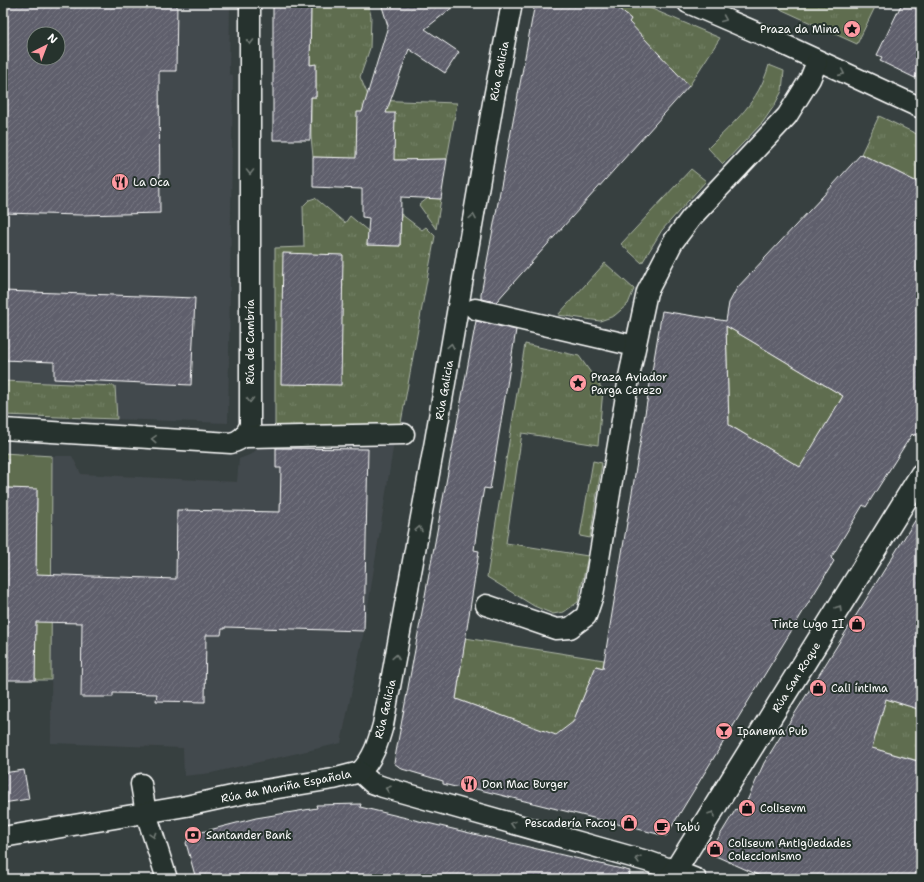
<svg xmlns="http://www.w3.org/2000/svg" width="924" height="882" font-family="'Shantell Sans',sans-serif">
<defs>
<pattern id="grass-tufts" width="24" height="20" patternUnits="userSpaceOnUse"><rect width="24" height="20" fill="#5e6d4f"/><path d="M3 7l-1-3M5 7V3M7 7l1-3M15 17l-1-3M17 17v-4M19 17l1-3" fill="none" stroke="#768369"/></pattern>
<pattern id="building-hatch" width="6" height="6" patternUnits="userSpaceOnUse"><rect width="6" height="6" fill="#5e5f6c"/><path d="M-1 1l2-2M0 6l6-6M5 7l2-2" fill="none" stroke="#767782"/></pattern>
</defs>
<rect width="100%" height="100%" fill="#374040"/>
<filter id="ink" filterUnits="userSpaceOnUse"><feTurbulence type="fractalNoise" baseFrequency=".025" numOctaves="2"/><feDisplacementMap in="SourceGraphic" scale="8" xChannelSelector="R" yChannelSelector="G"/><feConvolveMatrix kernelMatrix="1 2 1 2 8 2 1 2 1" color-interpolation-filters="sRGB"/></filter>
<g filter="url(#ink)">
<g fill="#43494d" fill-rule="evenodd">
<path d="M 3,3 L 230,3 L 229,74 L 233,75 L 228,423 L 3,415 ZM 34,34 L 58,34 L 58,58 L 34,58 Z"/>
<polygon points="264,441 394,442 364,631 341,743 211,773 184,776 183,748 51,743 52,456 72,456 81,474 237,482 239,459 252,454"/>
</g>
<g fill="url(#grass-tufts)" stroke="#aeb6a7">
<polygon points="316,3 368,3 371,16 370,48 360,77 370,100 457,103 447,159 394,160 313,157 311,136 311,97 316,97 316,65 310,65 311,5 316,6"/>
<polygon points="612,3 638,3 720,38 689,86 642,37 624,29 631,19"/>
<polygon points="767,3 877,3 857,44"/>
<path d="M 769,65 L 784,71 L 782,91 L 774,106 L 763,122 L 723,164 L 708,148 C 735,121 758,103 769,65 Z"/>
<polygon points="879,116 921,136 921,184 861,154"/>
<polygon points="691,169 706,181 662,230 642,263 621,244"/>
<polygon points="315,198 345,223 350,216 368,231 367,245 400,246 401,214 422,230 426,227 435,236 400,428 275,427 275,248 304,247 303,206 309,200"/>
<polygon points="428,198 441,199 436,229 419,205"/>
<polygon points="605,263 634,289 628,304 614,316 600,321 558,315"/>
<polygon points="726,326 843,396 816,442 807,472 728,424 729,421"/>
<polygon points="525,344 579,356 603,390 598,445 522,433 506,543 588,556 578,602 564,612 553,614 534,606 487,577"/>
<polygon points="3,381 115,386 117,419 3,415"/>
<polygon points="593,461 602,463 590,538 580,536"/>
<polygon points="465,638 604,660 603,668 596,666 573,722 626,772 516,721 456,699"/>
<polygon points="921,661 921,754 919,761 868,747 886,699 908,706"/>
</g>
<g fill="#5e6d4f" stroke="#aeb6a7">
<polygon points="3,453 52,456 51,680 35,680 37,490 8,488 8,459 3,458"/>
<polygon points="3,495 6,495 3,676"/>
</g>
<g fill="url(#building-hatch)" stroke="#fff" fill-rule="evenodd">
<path d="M 3,3 L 177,3 L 176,71 L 159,71 L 160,213 L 81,215 L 3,213 ZM 34,34 L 58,34 L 58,58 L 34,58 Z"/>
<polygon points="273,3 311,3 310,65 316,64 316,97 311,97 310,140 273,140"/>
<polygon points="381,3 458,3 425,29 459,52 445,73 409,49 386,113 395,113 394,160 447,159 441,199 401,197 400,246 367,245 369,218 362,217 362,189 313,187 313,157 356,158 357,112 362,112 388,26"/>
<polygon points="535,3 612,3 631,19 629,22 689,86 496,302 481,299 481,294"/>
<polygon points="902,3 921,3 921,65 915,78 880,61 882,57 877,55"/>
<path d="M 861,154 L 921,184 L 921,438 L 914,434 L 914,436 L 912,434 L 866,507 L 863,505 L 831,558 L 834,561 L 666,836 L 472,788 L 472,791 L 443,784 L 443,781 L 402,769 L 394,763 L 476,321 L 516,330 L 490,489 L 484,488 L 478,521 L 474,550 L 479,551 L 456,699 L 556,735 L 573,722 L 596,666 L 603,668 L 662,311 L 726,321 L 729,303 L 737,288 L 823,196 ZM 726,326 L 843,396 L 800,467 L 729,425 Z"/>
<polygon points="283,253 343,255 341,385 281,384"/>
<polygon points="3,291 195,298 191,385 54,379 54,362 3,360"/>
<polygon points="276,448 368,449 364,631 225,627 225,629 222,629 221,635 206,635 205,702 156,701 157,694 113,693 113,697 81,697 82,623 36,622 35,680 3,680 6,488 37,489 36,574 176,579 177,510 280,512 281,468 276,468"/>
<polygon points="921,511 921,710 886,699 872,748 921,762 921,879 767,879 709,853 736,809 742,812 764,763"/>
<polygon points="24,770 29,799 3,803 3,773"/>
<polygon points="361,804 360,807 630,871 629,879 196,879 186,843 190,835 256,818 317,808 316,805"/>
</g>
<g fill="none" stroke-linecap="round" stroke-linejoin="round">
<defs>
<g id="street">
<polyline points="688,3 774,40 921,108"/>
<polyline points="475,309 635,346"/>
<path d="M 3,429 L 231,443 C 242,440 246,435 250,425 L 250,3"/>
<polyline points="244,437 404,434"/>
<polyline points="486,605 556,629 570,628 586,616 593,595 630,372 647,292 673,242 691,218 787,116 810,79 817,62"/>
<path d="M 360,772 C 373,759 378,743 383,725 L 435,441 L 493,103 L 512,3"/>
<polyline points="360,772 372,783 383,787 650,862 676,871 696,879"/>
<polyline points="141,784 146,813 167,879"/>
<polyline points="3,837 186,806 246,793 333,779 360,772"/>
</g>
<polyline id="secondary" points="670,879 921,475"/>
</defs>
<use href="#street" stroke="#fff" stroke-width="23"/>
<use href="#secondary" stroke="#fff" stroke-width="25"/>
<use href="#street" stroke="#26332d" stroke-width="20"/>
<use href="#secondary" stroke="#26332d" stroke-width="22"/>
</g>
<defs><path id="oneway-chevron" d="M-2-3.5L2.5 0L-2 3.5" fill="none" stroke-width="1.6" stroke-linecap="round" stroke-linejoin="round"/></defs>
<g stroke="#727a76">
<use href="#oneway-chevron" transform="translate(724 19) rotate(23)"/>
<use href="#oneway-chevron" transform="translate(250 42) rotate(90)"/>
<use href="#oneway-chevron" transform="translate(842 73) rotate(24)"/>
<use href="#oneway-chevron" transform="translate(250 172) rotate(90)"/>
<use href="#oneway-chevron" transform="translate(473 217) rotate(-80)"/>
<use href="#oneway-chevron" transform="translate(451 346) rotate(-80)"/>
<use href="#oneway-chevron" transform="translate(250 400) rotate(90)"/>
<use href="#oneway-chevron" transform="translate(154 439) rotate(-177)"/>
<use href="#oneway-chevron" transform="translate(419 529) rotate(-80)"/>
<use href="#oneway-chevron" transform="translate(839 608) rotate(-58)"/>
<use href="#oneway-chevron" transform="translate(396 657) rotate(-80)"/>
<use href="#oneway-chevron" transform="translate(388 789) rotate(-163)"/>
<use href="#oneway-chevron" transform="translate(712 814) rotate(-58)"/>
<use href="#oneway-chevron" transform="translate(513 824) rotate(-164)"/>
<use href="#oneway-chevron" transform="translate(153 835) rotate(72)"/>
<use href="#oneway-chevron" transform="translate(638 859) rotate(-164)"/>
</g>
</g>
<defs>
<symbol id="sight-disc" viewBox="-11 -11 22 22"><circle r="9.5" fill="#ff9aa2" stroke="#26332d"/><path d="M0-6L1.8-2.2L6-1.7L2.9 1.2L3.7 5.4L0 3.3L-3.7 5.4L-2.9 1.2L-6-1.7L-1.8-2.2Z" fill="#111"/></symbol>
<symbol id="restaurant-disc" viewBox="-11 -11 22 22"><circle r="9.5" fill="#ff9aa2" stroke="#26332d"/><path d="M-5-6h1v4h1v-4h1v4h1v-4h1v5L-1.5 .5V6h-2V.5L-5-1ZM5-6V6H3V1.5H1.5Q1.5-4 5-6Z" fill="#111"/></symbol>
<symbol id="shop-disc" viewBox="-11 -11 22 22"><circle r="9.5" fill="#ff9aa2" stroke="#26332d"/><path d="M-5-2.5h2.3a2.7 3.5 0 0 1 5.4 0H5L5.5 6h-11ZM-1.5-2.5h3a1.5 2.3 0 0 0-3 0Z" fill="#111"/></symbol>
<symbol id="bar-disc" viewBox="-11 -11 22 22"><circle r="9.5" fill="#ff9aa2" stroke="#26332d"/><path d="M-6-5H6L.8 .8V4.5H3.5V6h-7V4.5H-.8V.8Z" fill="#111"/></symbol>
<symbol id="cafe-disc" viewBox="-11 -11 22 22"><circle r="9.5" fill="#ff9aa2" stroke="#26332d"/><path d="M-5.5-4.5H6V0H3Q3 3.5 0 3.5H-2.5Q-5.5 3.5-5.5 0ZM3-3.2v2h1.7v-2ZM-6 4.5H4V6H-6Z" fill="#111"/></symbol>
<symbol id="bank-disc" viewBox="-11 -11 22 22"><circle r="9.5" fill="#ff9aa2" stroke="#26332d"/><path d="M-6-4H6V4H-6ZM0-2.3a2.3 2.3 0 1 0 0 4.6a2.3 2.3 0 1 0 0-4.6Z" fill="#111"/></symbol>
</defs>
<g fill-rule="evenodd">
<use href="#sight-disc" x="842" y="19" width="20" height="20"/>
<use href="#restaurant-disc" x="110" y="172" width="20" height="20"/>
<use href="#sight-disc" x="568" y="373" width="20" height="20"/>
<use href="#shop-disc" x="847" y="614" width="20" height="20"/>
<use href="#shop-disc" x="808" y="678" width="20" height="20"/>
<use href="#bar-disc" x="714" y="721" width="20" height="20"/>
<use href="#restaurant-disc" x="459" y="774" width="20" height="20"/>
<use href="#shop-disc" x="737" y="798" width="20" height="20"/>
<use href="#shop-disc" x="619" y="813" width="20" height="20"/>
<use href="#cafe-disc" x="652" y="817" width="20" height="20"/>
<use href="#bank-disc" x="183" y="825" width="20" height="20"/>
<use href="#shop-disc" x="705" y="839" width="20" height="20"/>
</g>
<g text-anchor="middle" stroke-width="4" stroke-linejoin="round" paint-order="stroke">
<g font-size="11" fill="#fff" stroke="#26332d" text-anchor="start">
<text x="839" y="33" text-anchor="end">Praza da Mina</text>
<text x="133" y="186">La Oca</text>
<text x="591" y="381">Praza Aviador<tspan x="591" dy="13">Parga Cerezo</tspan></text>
<text x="844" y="628" text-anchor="end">Tinte Lugo II</text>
<text x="831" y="692">Cali íntima</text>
<text x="737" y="735">Ipanema Pub</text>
<text x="482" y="788">Don Mac Burger</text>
<text x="760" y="812">Colisevm</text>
<text x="616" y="827" text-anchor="end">Pescadería Facoy</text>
<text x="675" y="831">Tabú</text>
<text x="206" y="839">Santander Bank</text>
<text x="728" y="847">Coliseum Antigüedades<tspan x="728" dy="13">Coleccionismo</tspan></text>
</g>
<g font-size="11" fill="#fff" stroke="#26332d">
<text transform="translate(499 71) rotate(-79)" y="4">Rúa Galicia</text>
<text transform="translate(250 342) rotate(-90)" y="4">Rúa de Cambría</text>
<text transform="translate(444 390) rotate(-80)" y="4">Rúa Galicia</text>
<text transform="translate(796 677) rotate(-58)" y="4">Rúa San Roque</text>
<text transform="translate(385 709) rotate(-77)" y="4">Rúa Galicia</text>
<text transform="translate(286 786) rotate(-11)" y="4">Rúa da Mariña Española</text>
</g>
</g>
<rect width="924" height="882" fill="none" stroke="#26332d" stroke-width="16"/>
<rect x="8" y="8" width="908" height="866" fill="none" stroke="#fff" stroke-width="1.5" filter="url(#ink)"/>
<g transform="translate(46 46) rotate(42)"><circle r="19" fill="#26332d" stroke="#7d8581"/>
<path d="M0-3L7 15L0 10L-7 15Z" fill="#ff9aa2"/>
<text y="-6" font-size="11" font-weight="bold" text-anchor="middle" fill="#ffffff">N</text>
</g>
</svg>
